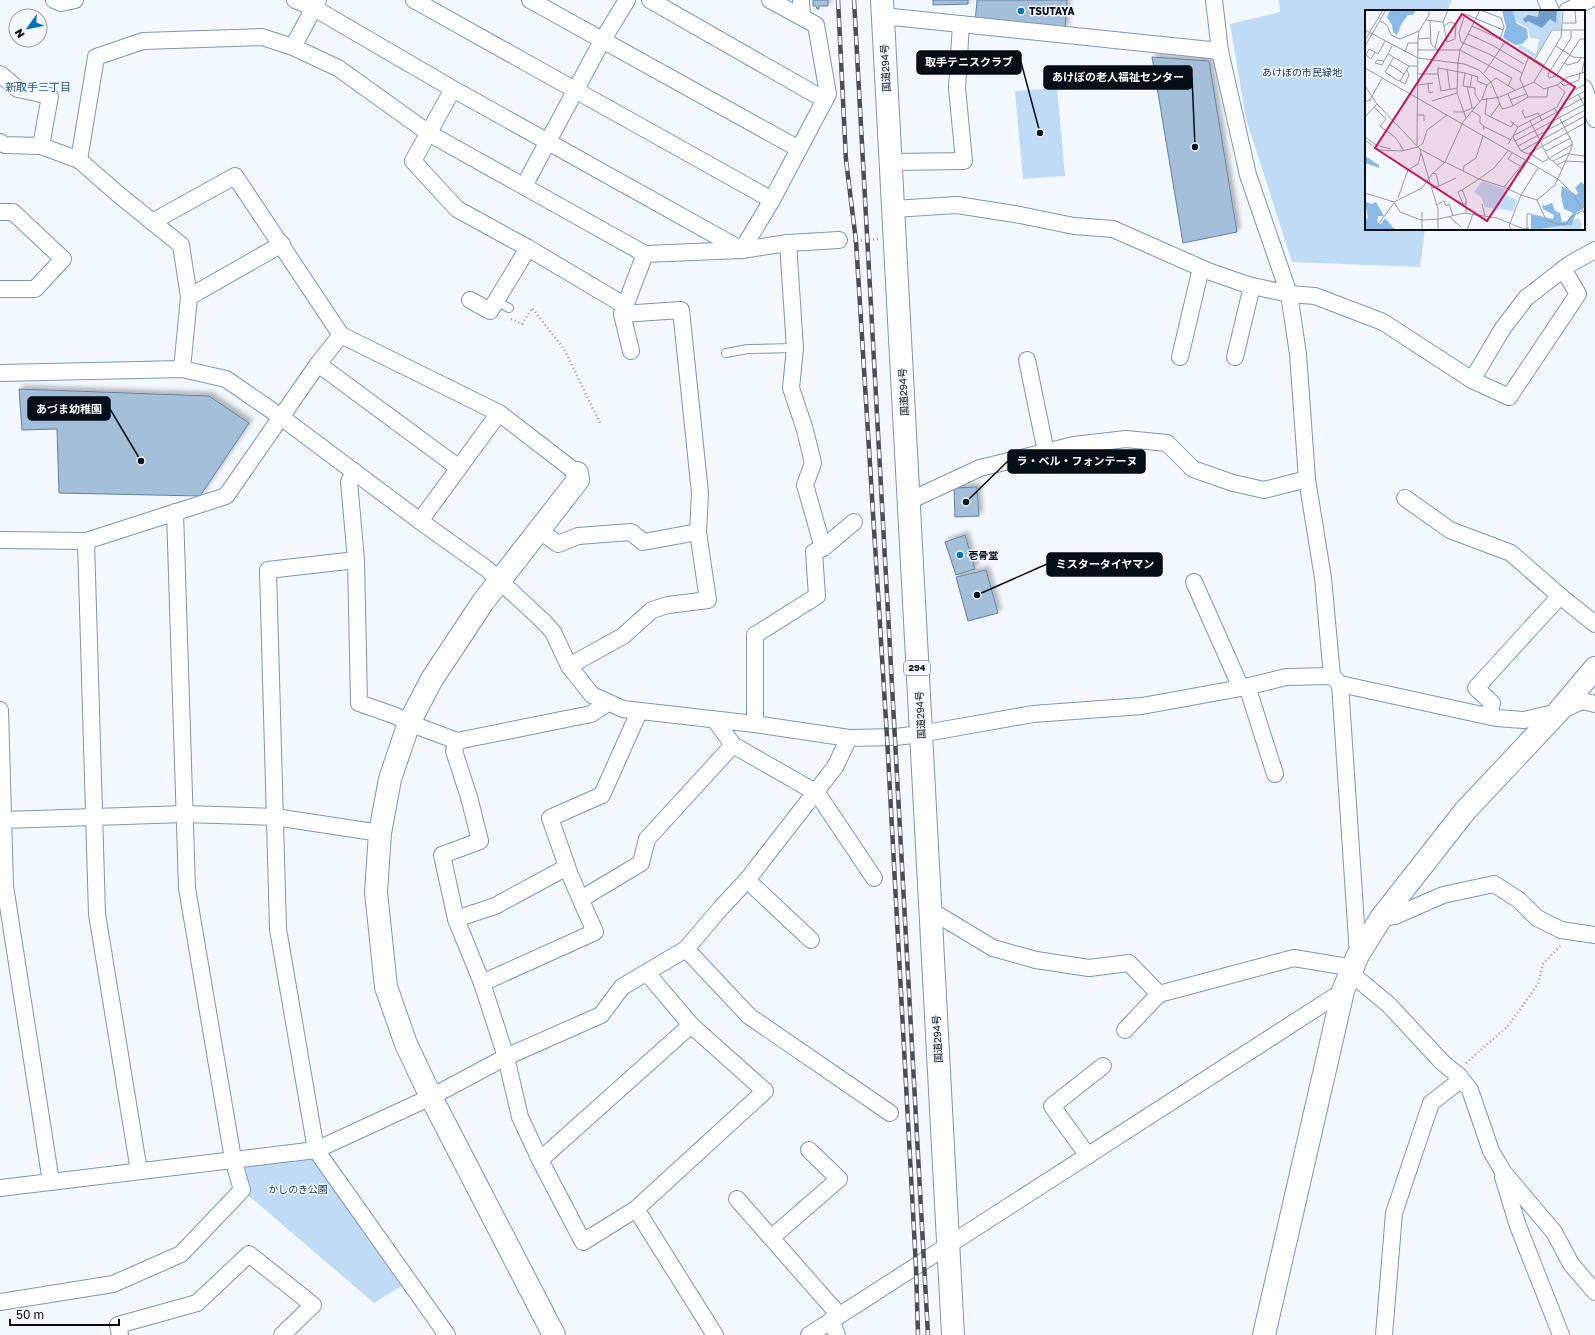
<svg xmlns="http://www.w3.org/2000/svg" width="1595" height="1335" font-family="'Golos Text','Noto Sans JP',sans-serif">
<defs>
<filter id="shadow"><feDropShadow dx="3.5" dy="-3.5" stdDeviation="2" flood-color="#0004"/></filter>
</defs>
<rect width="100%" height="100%" fill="#f4f9ff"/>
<g fill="#bfdbf6">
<polygon points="1279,0 1452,0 1447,11 1366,11 1366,229 1425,229 1420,267 1292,262 1246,119 1230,24 1280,12"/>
<polygon points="1057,88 1065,176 1023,179 1015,91"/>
<polygon points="316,1150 410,1281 374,1303 242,1190 233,1159"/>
</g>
<g fill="#a3bfda" stroke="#668099" filter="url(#shadow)">
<polygon points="813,0 828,0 828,6 819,6 819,9 817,9 816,6 813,6"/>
<polygon points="933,0 968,0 968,4 933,5"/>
<polygon points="977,0 1067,0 1065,29 975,23"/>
<polygon points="1152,57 1209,61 1237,232 1183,243"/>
<polygon points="19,389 209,396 249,423 200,496 59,493 57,429 22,430"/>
<polygon points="977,487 979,516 955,517 954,488"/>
<polygon points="965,535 975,569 956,575 945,542"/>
<polygon points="986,570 998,613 968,621 956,577"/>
</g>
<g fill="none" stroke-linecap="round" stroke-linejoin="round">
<defs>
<g id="lane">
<polyline points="496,301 509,308"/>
<polyline points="726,353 748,349 795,348"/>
</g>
<g id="street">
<polyline points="54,0 61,3 75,0"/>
<polyline points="295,0 314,8 453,89 742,250 788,243 839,240"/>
<polyline points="414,0 772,200"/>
<polyline points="530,0 799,149"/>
<polyline points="650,0 825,100"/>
<polyline points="801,0 802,17"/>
<polyline points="1546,0 1551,11"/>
<polyline points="1567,11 1589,0"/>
<polyline points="883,16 1220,51 1214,0"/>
<polyline points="293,47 318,0"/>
<polyline points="1220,51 1248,175 1289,294 1315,296 1383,322 1472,380 1503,328 1526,298 1570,264 1595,250"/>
<polyline points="0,74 18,89 50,96 41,146"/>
<polyline points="1584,88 1595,119"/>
<polyline points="453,89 413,161 457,209 528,248 490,311 470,300"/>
<polyline points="0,142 5,145 41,146 79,160 118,194 181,245 189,297 182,369"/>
<polyline points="79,160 96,57 143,41 262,37 293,47 338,68 430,134 645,254"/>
<polyline points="890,162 964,161 957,88 961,24"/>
<polyline points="524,186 602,41 627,0"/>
<polyline points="893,209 957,205 1020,215 1074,226 1113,229 1208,271 1248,285 1289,294 1298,354 1307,479 1323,578 1332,676"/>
<polyline points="0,212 13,212 63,259 35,289 0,289"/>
<polyline points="152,222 235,176 341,335"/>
<polyline points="788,243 795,348 791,388 805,430 813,463 805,485 823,548"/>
<polyline points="528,248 624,305"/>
<polyline points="189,297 282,244"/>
<polyline points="631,351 622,314 645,254 742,250 772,200 828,94 816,25 770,0"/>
<polyline points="1180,357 1201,268"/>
<polyline points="1235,357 1252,286"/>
<polyline points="1027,360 1046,452"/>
<polyline points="318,364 459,468"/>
<polyline points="0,373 182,369 226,379 281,417 420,521 487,569 544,622 553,632 569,666 592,695 623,709 755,724 849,738 896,737 920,734 1033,714 1142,706 1241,688 1286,677 1332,676 1340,684 1496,718 1524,720 1558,712 1582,701 1595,704"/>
<polyline points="1472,380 1509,397 1578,294 1563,269"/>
<polyline points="499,413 577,473"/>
<polyline points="354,471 349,482 356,560 359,703 396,716 409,723 457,741 591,714 603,706 606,702"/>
<polyline points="1405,498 1450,530 1511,553 1560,596"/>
<polyline points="909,501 980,468 1074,445 1126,439 1167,443 1193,469 1233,483 1264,490 1307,479"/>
<polyline points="539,530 558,544 578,536 631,532 643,542 698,532"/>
<polyline points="0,540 86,541 226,496 318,364 341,335 499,413 420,521"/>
<polyline points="86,541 97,914 139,1171"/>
<polyline points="356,560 268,570 278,929 316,1150 447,1335"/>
<polyline points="1194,582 1241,688"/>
<polyline points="569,666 623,636 652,610 668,605 708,600 698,532 700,493 681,310 622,314"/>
<polyline points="1340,684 1358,955"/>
<polyline points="1247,686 1275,774"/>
<polyline points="0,710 5,886 51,1182"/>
<polyline points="1489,716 1492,703 1476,688 1560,596 1595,624"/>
<polyline points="755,724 755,635 817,596 814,552 823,548 854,522"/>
<polyline points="733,745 817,793 874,878"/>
<polyline points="3,820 185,814 275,817 380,833"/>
<polyline points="747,880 811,940"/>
<polyline points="581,899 641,863 647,839 733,745 715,720"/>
<polyline points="930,910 993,948 1036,960 1089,968 1129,963 1159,994 1294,958 1342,966 1389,1005 1442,1062 1459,1076 1470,1090 1491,1151 1504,1173 1554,1232 1571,1264 1595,1292"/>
<polyline points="1381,918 1395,916 1443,895 1494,884 1519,900 1537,918 1561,930 1595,935"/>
<polyline points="456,919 442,855 480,841 469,797 454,751 457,741"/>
<polyline points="686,949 749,1016 890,1113"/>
<polyline points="647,973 691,1025 765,1091 636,1209 715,1335"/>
<polyline points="482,983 456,919 495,906 567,867"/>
<polyline points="1125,1030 1159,994"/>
<polyline points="1088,1156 1052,1106 1103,1066"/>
<polyline points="540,1160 691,1025"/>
<polyline points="1503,1177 1518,1226 1561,1335"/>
<polyline points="0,1188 316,1150 431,1097 506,1057 601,1015 622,987 686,949 720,909 747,880 835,767 849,738"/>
<polyline points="737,1199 839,1315"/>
<polyline points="636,1209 583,1242 540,1160 520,1117 506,1057 482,983 595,932 570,875 550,818 602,795 639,712"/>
<polyline points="771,1238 839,1179 809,1150"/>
<polyline points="0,1302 113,1284 181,1254 242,1190 233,1159 187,888 175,512"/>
<polyline points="831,1320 837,1335"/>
<polyline points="120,1335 118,1325 197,1303 249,1254 313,1305 282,1335"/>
<polyline points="809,1335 1343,991"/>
<polyline points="1384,1335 1394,1213 1431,1103 1458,1082 1459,1076"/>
</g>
<g id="secondary">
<polyline points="554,1335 431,1097 406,1044 386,987 376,892 380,833 390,779 409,723 432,679 483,602 578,480 577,473"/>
<polyline points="1264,1335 1343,991 1358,955 1381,918 1465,811 1558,712 1595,668"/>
</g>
<polyline id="highway" points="882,0 953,1335"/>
</defs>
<use href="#lane" stroke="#7d97b1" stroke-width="10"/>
<use href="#street" stroke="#7d97b1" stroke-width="18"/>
<use href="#secondary" stroke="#7d97b1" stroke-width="24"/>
<use href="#highway" stroke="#7d97b1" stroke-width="24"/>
<g stroke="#969ca3" stroke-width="2.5" stroke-dasharray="1 3" stroke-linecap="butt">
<polyline points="853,241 878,239"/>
<polyline points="511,319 522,324 532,308 564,349 600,423"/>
<polyline points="1466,1063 1508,1026 1538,984 1543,964 1561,945"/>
</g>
<use href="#lane" stroke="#fff" stroke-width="8"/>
<use href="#street" stroke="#fff" stroke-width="16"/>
<use href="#secondary" stroke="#fff" stroke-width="22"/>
<use href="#highway" stroke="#fff" stroke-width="22"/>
<defs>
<g id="rail">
<polyline points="838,0 846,160 856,241 887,737 916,1267 918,1335"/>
<polyline points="854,0 928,1335"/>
</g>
</defs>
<use href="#rail" stroke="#474e56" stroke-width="4.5"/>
<use href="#rail" stroke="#f4f9ff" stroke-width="3" stroke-dasharray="9" stroke-linecap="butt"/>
</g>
<g fill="#0072bc" stroke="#f4f9ff" stroke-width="1.5">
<circle cx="1021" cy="11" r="4"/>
<circle cx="960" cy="555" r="4"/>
</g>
<g text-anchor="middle" stroke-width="3" stroke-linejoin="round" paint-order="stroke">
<rect fill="#f4f9ff" stroke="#4d545c" stroke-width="1" x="904" y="661" width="26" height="14" rx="3"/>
<g font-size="9" font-weight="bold" fill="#050d16">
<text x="917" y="671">294</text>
</g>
<g font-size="10" font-weight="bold" fill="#050d16" stroke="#f4f9ff" text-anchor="start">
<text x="1029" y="15">TSUTAYA</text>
<text x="968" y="559">壱骨堂</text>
</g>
<g font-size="10" fill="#050d16" stroke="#f4f9ff">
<text transform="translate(885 68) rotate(-93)" y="4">国道294号</text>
<text transform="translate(903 392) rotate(-93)" y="4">国道294号</text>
<text transform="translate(920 715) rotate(-93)" y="4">国道294号</text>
<text transform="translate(937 1039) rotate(-93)" y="4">国道294号</text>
</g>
<g font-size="10" fill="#0f3351" stroke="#f4f9ff">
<text x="1302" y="76">あけぼの市民緑地</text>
<text x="298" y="1193">かしのき公園</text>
</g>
<g font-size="11" fill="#1d5889" stroke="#f4f9ff">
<text x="38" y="91">新取手三丁目</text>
</g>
</g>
<g transform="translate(1365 10)">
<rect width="220" height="220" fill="#f4f9ff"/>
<path d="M 147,0 L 196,0 L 196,19 L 187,19 L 170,48 L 152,37 L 156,35 L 171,44 L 174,29 L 165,28 L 163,18 L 150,11 ZM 117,171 L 140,179 L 139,184 L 152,190 L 148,201 L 120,197 L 116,187 L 109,182 ZM 214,208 L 217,214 L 215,220 L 179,220 L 207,215 L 209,210 Z" fill="#bfdbf6"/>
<path d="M 25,0 L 51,0 L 48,5 L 43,5 L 37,13 L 32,25 L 28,22 L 27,15 L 22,7 ZM 137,0 L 148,0 L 151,13 L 162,19 L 163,28 L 157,34 L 151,35 L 138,28 L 141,17 ZM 0,146 L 14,155 L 14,158 L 0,153 ZM 216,172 L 220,175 L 220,197 L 211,203 L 207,215 L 166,220 L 166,204 L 188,209 L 189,205 L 178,199 L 177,193 L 179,196 L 187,193 L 190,201 L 195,203 L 197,212 L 202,211 L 208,203 L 199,199 L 196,185 L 197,176 L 211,185 L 213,183 L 210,178 ZM 0,192 L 7,194 L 11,192 L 19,206 L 13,206 L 12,213 L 16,214 L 20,208 L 30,220 L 0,220 L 0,210 L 3,208 Z" fill="#89b9e6"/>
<path d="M 174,0 L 192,0 L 191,13 L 185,9 L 177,18 L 163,11 L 160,13 L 158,9 L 163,5 L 173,7 Z" fill="#709eca"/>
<path fill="none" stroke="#949ba2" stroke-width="1" d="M 115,0 L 136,8 L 139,17 L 135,29M 61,10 L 78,12 L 83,0M 15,11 L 22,15 L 26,25 L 35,29 L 54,21M 65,11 L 66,34 L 74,41M 78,12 L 82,32 L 90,29 L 91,14 L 85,12 L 79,16M 198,13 L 211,13 L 210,0M 107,16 L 135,29 L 179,55M 0,20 L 53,48 L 99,54 L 114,60 L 126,72 L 137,99 L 148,96M 138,20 L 100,4 L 94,23 L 96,32 L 124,44 L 157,63M 206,21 L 206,28 L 183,64 L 184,68 L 191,66 L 215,29 L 220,29M 103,24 L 127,35 L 159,54M 53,29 L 65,28M 0,30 L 18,0M 0,36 L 21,0M 191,36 L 208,47 L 220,48M 70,38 L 74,21M 53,40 L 95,40 L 147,68 L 143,76M 10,42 L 6,49 L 1,45 L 4,39 L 10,42 L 13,44 L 20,31M 40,42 L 43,33 L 53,33M 23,44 L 44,56 L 53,56M 29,47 L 20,62 L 32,70 L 35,71 L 44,56M 170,49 L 187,20 L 220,20M 19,51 L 12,50 L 10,53 L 17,55 L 27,36M 200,53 L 203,55 L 213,52 L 216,48M 24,54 L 39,64M 0,58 L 193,169 L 208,184 L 220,204M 82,59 L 85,79M 217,62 L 220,48M 100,63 L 107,65 L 105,77M 119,63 L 140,32M 52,64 L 73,64 L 76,81 L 92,78M 73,64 L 73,58 L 100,63 L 98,76 L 110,78 L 110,84 L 115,92M 107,65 L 113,67 L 112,71 L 122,75M 35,71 L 40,74 L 44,65 L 42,60M 169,72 L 179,79 L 192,75 L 203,67 L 220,62M 195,72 L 199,76 L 214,70 L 215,62M 63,74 L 64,83 L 68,82M 53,75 L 68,73M 0,76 L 12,94 L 55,139 L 73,199 L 73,220M 102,76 L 107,98 L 110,98M 143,84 L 148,96 L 163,87 L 155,69 L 164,46M 213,84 L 220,97M 163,87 L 182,87 L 183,77M 122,88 L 120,104 L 146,117 L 149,112M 117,89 L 122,75 L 131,68 L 150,80M 145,90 L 161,84M 203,90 L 220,81M 67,91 L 92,83M 0,92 L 5,90 L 17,68M 9,97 L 21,109 L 15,116 L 31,128 L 39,141M 197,99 L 206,82 L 220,74M 159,100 L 157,101 L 160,108 L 173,103 L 177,110M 107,101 L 115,106 L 115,113 L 118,115 L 119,120M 88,102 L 98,102 L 107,98M 52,105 L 59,105 L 59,111M 126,106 L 135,93M 0,107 L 12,94M 101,108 L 92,83 L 93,53 L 95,40 L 115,0M 145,111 L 153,117 L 148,126 L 150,131 L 156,141 L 163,144 L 220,113M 165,111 L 184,149 L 188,151 L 204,143M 118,116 L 146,130M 153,117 L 192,97 L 200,82 L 192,75M 0,127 L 11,135 L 26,139M 0,130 L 13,140 L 37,141 L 53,137 L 58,133 L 62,120 L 82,105M 150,131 L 220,94M 143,134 L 148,126 L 220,87M 52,135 L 53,29 L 54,21 L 64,5 L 64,0M 153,136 L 220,100M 55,139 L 79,152M 156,141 L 220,106M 181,141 L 206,128M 147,143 L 143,149 L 155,156M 164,143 L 178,152 L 208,134M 204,144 L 220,146M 160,151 L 139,177 L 156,185 L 173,158M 188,151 L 197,159M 80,152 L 114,169 L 129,158 L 143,141M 192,155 L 200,151 L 220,152M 98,161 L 99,156 L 111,148 L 118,126M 74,176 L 91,168M 67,178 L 74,176 L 71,164 L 68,163M 97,180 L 93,182 L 98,194 L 101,194M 0,183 L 29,192 L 57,178 L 67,164 L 80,152 L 98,112 L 116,90 L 135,87 L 169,72 L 196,27 L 198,0M 33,188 L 43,160 L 53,154 L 56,143M 172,190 L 190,175 L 207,137 L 207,132 L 190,99M 29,192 L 35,202 L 56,210 L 74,209 L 99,203 L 132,208 L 159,219 L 164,218M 117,194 L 120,206M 71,195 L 79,191 L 81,196 L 84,194 L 88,206M 101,203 L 101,189 L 97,180 L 114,169 L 139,177M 85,207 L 96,217M 12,216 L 29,193M 162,219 L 162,204 L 167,204M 57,220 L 57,202M 102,220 L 108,204M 147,220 L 144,216 L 156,185 L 172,190 L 181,210 L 191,214 L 201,214 L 206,207 L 217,201"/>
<path fill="#c2185b" fill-opacity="0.15" stroke="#c2185b" stroke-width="2" d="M 97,4 L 210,77 L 122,211 L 10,138 Z"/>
<rect width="220" height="220" fill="none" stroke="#050d16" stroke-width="2"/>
</g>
<path fill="none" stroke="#050d16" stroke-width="1.5" d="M1040 133L1021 62M1195 147L1192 77M141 461L110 409M966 502L1008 461M977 595L1047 564"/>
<g fill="#050d16" stroke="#f4f9ff" stroke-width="1.5">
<circle cx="1040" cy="133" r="4"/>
<circle cx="1195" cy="147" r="4"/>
<circle cx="141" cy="461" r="4"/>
<circle cx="966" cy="502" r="4"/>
<circle cx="977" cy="595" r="4"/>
</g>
<g fill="#050d16" stroke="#050d16" stroke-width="1.5">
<rect x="917" y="51" width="104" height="23" rx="4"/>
<rect x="1044" y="66" width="148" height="23" rx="4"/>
<rect x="28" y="397" width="82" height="23" rx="4"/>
<rect x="1008" y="450" width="137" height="23" rx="4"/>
<rect x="1047" y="553" width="115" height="23" rx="4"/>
</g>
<g font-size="11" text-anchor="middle" font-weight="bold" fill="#fff">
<text x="969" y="66">取手テニスクラブ</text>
<text x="1118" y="81">あけぼの老人福祉センター</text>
<text x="69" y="413">あづま幼稚園</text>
<text x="1077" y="465">ラ・ベル・フォンテーヌ</text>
<text x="1105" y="568">ミスタータイヤマン</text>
</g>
<g transform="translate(28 28) rotate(237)"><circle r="19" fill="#f4f9ff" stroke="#949ba2"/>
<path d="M0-3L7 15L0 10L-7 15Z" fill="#0072bc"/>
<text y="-6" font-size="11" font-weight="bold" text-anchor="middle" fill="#050d16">N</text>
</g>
<path d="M10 1319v6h109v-6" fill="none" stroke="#050d16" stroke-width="2"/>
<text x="16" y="1319" font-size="12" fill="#050d16" stroke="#f4f9ff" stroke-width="3" paint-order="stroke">50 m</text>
</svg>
